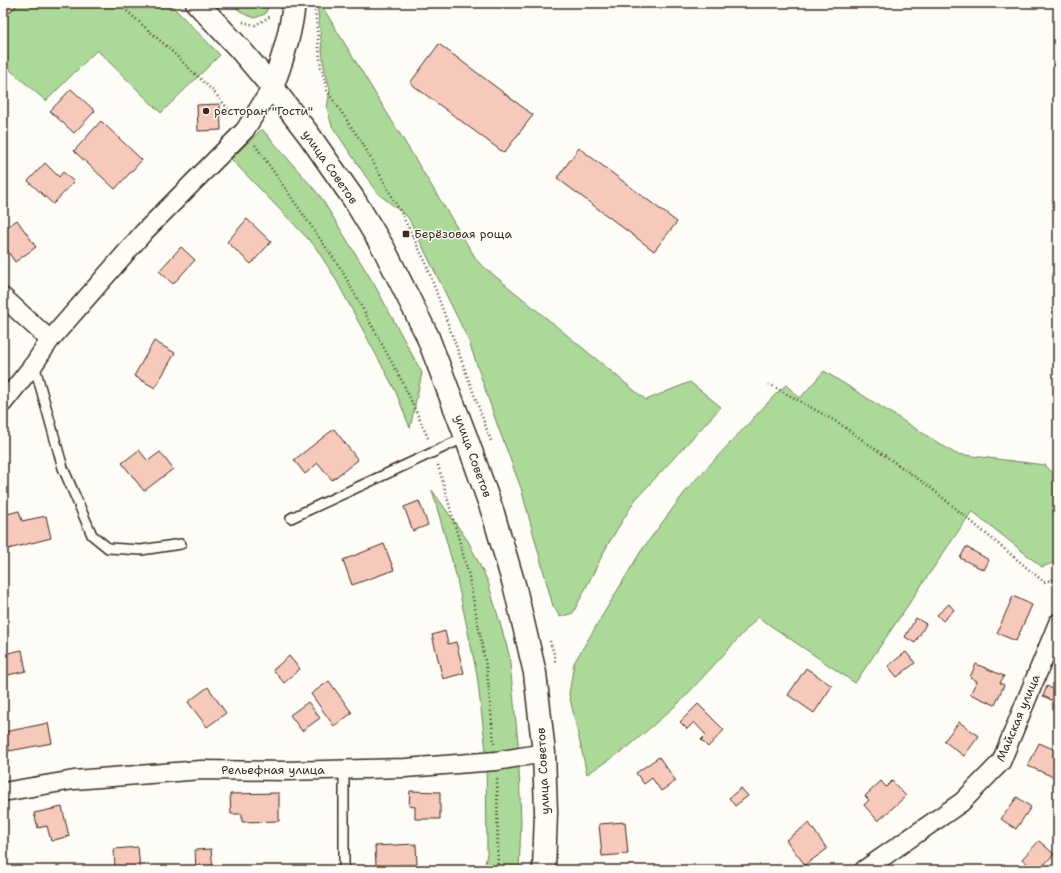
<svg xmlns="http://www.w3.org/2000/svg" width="1061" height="873" font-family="'Shantell Sans',sans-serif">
<rect width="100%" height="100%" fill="#fdfcf7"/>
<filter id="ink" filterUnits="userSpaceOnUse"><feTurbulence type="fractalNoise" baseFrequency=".025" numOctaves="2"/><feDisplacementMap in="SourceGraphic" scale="8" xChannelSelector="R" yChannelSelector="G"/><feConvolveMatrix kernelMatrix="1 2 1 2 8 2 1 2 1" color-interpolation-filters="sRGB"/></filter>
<g filter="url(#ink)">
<g fill="#abd998" stroke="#73825b">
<polygon points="3,3 169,3 220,55 161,113 97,50 46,101 3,64"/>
<polygon points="230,3 270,3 265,14 255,18 244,14"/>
<polygon points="317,3 320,3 478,262 646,400 690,382 721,407 635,500 607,546 573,613 560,617 553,606 521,488 497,424 468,339 408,217 377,193 332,126 327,108 330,90 324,67"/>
<polygon points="262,129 320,196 374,284 422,373 410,428 395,390 334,276 314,245 231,159"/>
<polygon points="824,371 956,454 1045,465 1058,478 1058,561 1042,567 972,511 855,683 758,617 681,701 627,748 587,774 569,694 574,663 641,551 688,488 776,394 786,385 800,398"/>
<polygon points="432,490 468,541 488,582 509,654 518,742 521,822 519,870 484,870 487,853 486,751 477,675 456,575"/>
</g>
<g fill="#f7c9bb" stroke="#3b2a1e">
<polygon points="3,3 13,3 16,6 3,19"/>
<polygon points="439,44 533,115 504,153 410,83"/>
<polygon points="71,89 95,111 74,133 50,111"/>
<polygon points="220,104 221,130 198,131 197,105"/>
<polygon points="101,121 142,160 115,189 74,151"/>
<polygon points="579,148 677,222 654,251 557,178"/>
<polygon points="45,163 59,177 63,172 74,182 53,204 28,181"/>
<polygon points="247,219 271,242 251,264 227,242"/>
<polygon points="17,220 36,247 15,262 3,244 3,230"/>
<polygon points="181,247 195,260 173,284 159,271"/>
<polygon points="154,341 175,353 155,388 134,376"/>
<polygon points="334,429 358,460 332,480 318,463 305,474 294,460"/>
<polygon points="139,450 148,461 160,452 173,469 144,491 122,463"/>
<polygon points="419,501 428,525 413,531 404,507"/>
<polygon points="19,511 22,521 46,516 51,538 8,549 3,530 3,515"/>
<polygon points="384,544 394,570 352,585 343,560"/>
<polygon points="966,547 989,560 984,570 960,558"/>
<polygon points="1013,596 1032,605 1016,641 997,633"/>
<polygon points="949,604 954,610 943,621 937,615"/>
<polygon points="916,618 926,624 915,643 905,637"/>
<polygon points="445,631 448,644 456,642 464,673 443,679 432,635"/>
<polygon points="22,650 26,671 3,676 3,654"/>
<polygon points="906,652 915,663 897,677 888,666"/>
<polygon points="289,656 300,669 284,683 273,670"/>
<polygon points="976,664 1004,676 1000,683 1004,685 995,705 970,694 977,681 970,677"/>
<polygon points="806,668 832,686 814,713 788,695"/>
<polygon points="329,681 352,713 334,726 311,694"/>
<polygon points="1047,686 1058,692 1058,703 1043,696"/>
<polygon points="208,687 226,713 207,727 188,702"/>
<polygon points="308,702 320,718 302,731 290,715"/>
<polygon points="698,704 724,730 708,747 701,740 706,735 694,722 687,729 680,722"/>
<polygon points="959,722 979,736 964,756 944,741"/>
<polygon points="48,723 52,743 9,751 5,732"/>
<polygon points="1039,743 1058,751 1058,779 1028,766"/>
<polygon points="659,757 676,781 661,791 652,778 644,784 636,773"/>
<polygon points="881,781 886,787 892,781 906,796 878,821 864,805 869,800 865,796"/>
<polygon points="741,788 748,796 735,806 729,798"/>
<polygon points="410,791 440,792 440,819 415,819 415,807 409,806"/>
<polygon points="279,793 279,821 242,822 242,814 231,814 230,794"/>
<polygon points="1017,797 1031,807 1016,829 1001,819"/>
<polygon points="62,807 69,836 51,841 47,826 38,828 34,813"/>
<polygon points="625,822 628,854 602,856 599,824"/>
<polygon points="809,823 827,849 805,865 786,840"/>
<polygon points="1039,841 1054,854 1039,870 1035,870 1022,859"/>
<polygon points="416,844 417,865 401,865 401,870 382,870 382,866 376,866 375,846"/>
<polygon points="138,847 140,870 115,870 114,849"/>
<polygon points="211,849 213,868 196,869 195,850"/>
<polygon points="176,867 176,870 164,870 164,868"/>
</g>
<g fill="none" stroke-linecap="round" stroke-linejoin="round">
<defs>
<g id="service">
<polyline points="34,364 63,468 92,535 108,548 141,550 181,544"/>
<polyline points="291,518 466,437"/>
<polyline points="344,870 344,770"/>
</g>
<g id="minor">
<polyline points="3,297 50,340"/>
<polyline points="3,403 34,364 50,340 144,232 245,130 272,87"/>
<polyline points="3,792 74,780 201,770 285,771 405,768 496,761 544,753"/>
<polyline points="864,870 962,802 1001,762 1058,623"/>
</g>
<path id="tertiary" d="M 272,87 C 283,59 291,33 294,3"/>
<polyline id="secondary" points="197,3 239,48 272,87 309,135 353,198 384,249 427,335 466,437 493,513 515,588 535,673 544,753 546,812 544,870"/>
</defs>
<use href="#service" stroke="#3b2a1e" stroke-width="12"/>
<use href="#minor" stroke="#3b2a1e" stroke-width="21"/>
<use href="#tertiary" stroke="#3b2a1e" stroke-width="25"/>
<use href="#secondary" stroke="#3b2a1e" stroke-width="25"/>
<g stroke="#3b2a1e" stroke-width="2.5" stroke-dasharray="1 3" stroke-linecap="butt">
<polyline points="118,3 165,45 214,92 233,115"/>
<polyline points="315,11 321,67 327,91 363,144 400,211 425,261 491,441"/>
<polyline points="243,22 255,25 271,16"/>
<polyline points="255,145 341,269 403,383 429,440"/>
<polyline points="769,384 837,422 931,488 1044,582 1058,578"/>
<polyline points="438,465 468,572 487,671 494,744"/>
<polyline points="550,641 555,657 555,664"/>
<polyline points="497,779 498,870"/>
</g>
<use href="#service" stroke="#fdfcf7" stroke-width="9"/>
<use href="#minor" stroke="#fdfcf7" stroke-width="18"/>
<use href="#tertiary" stroke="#fdfcf7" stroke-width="22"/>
<use href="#secondary" stroke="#fdfcf7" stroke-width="22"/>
</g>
</g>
<g fill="#3b2a1e" stroke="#fdfcf7" stroke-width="1.5">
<circle cx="206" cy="111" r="4"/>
<rect x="402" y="230" width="8" height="8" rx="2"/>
</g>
<g text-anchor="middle" stroke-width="3" stroke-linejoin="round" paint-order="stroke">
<g font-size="12" fill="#3b2a1e" stroke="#fdfcf7" text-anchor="start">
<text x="214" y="115">ресторан "Гости"</text>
<text x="414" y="238">Берёзовая роща</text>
</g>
<g font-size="12" fill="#3b2a1e" stroke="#fdfcf7">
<text transform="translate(330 167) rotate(55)" y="4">улица Советов</text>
<text transform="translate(473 456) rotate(70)" y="4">улица Советов</text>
<text transform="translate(1018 718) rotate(-67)" y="4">Майская улица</text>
<text x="273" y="774">Рельефная улица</text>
<text transform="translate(543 771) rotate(-93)" y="4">улица Советов</text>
</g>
</g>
<rect width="1061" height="873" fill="none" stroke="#fdfcf7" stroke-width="16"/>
<rect x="8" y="8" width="1045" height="857" fill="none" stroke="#3b2a1e" stroke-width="1.5" filter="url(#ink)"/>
</svg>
